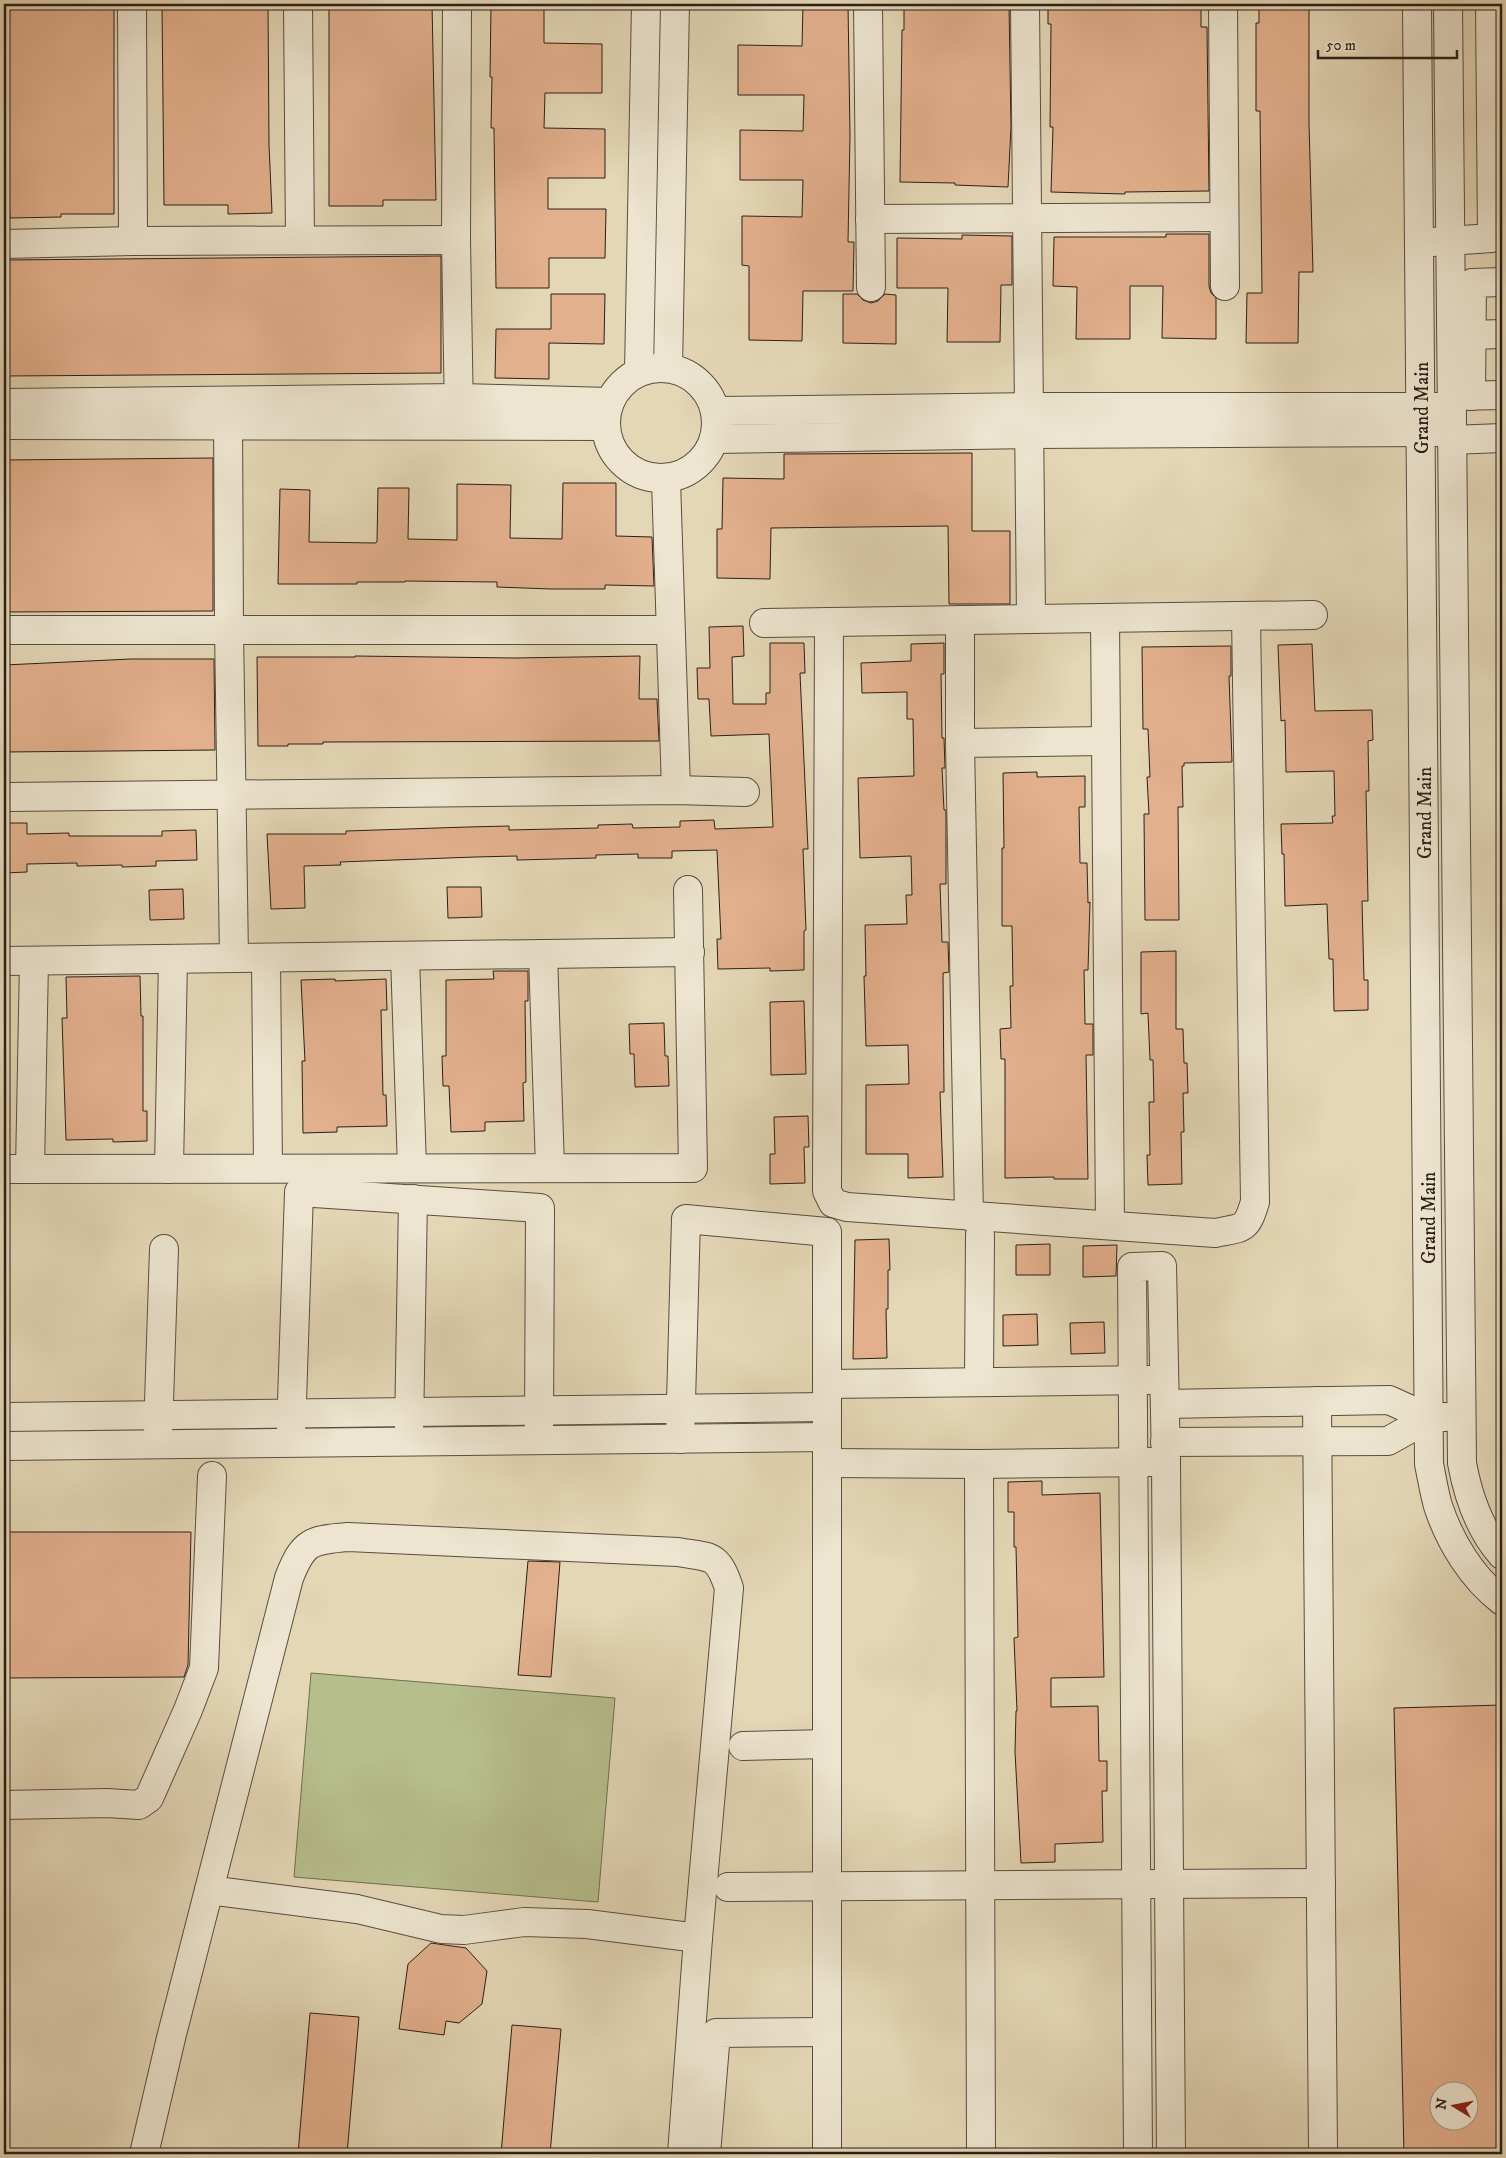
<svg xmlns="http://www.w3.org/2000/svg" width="1506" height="2158" font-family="'IM FELL DW Pica',serif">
<rect width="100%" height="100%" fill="#e4d7b6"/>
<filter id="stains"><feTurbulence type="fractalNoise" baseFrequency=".004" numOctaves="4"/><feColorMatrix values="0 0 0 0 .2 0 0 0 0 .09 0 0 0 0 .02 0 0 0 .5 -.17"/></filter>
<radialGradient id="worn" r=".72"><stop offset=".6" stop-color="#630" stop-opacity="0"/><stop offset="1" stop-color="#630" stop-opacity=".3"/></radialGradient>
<polygon fill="#b6be8c" stroke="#706e53" points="311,1673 615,1698 598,1902 294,1877"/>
<g fill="#e3b08d" stroke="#2b1f1a" fill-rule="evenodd">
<polygon points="7,4 114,4 114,214 61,214 61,217 10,218 8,187"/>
<polygon points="162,4 268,4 269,145 272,213 228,214 228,205 164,205"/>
<polygon points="329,4 432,4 436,200 383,200 383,206 329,206"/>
<polygon points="491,4 544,4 544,43 602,44 602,93 545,93 544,128 605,129 605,178 548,178 548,209 606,209 605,258 549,258 549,288 496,288 494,128 491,128 492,77 490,77"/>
<polygon points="803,4 848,4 850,135 848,242 854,242 853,291 803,291 802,341 749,340 749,266 742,265 742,216 802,217 803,180 740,180 740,130 803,131 804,95 738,95 738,45 802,46"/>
<polygon points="904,4 1009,4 1011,127 1008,187 955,185 955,183 900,182 902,30 904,30"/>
<polygon points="1048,4 1201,4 1201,27 1207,27 1209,191 1125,192 1125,194 1051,192 1053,127 1050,127 1051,24 1048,24"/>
<polygon points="1259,4 1309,4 1309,123 1313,272 1299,272 1298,343 1246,343 1247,293 1262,293 1260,111 1256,111 1256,23 1259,23"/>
<polygon points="1166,234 1209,234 1209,286 1211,293 1216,298 1216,339 1162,338 1163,286 1130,286 1130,339 1076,339 1077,287 1053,286 1054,237 1166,237"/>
<polygon points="962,235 1012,236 1012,285 1001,285 1000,342 947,342 948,288 897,288 897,238 962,239"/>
<polygon points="441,256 441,373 4,376 4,260"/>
<polygon points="551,294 605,294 604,344 549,343 549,379 495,378 496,329 551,329"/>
<polygon points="843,294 857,294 863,300 871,303 878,301 885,294 896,295 896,344 843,343"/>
<polygon points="972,453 972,531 1010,531 1010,604 949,604 948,526 771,528 770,579 717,578 717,529 722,529 723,478 784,479 784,454"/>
<polygon points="213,458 213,611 4,612 4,460"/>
<polygon points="563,483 616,483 616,536 652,537 654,586 605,585 605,589 551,589 497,587 497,582 405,581 405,582 357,582 357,584 278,584 280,489 310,490 309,542 376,543 377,541 378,488 409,488 408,539 457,540 457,484 511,485 510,538 562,539"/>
<polygon points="743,626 744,656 732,657 733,704 766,704 766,693 770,693 770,643 804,643 805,673 800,673 808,849 803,849 806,930 804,931 804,970 770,971 770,968 718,969 717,939 721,939 717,850 672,851 672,858 638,858 638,854 596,855 596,858 517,860 517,856 475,857 340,862 341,865 304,866 305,908 271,909 267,834 346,834 346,831 468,827 509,826 509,830 598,828 598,825 632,824 633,828 680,827 680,821 714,820 715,829 773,827 769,734 711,736 709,699 698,699 697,668 710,668 709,627"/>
<polygon points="944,643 944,674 941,674 942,738 944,738 945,768 942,768 944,810 946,810 946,884 940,884 942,942 948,942 949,972 943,973 944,1092 940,1092 943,1177 908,1178 908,1154 866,1154 866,1085 909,1084 908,1045 866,1046 864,976 866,976 865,925 907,924 906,895 912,895 911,856 860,858 858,778 914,776 913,719 907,719 907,692 862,693 861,663 911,661 911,644"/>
<polygon points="1312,644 1315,711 1372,710 1373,740 1368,741 1369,791 1366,791 1368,901 1362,901 1364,980 1368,980 1368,1010 1334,1011 1333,959 1329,959 1327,904 1285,906 1284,854 1282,854 1281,824 1333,823 1332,816 1335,816 1334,771 1286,772 1285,720 1281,721 1278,645"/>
<polygon points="1231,646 1231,676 1229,676 1232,762 1184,763 1184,766 1182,766 1183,807 1178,807 1179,920 1145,920 1144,814 1149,814 1147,777 1150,777 1148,729 1143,729 1142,647"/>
<polygon points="355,656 514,658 640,656 639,699 657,699 659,741 323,742 323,744 288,744 288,746 258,746 257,657 355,657"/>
<polygon points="131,659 214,659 215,750 4,752 4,665"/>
<polygon points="1037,772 1037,777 1085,776 1085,807 1079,807 1080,863 1087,863 1088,903 1090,902 1088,970 1084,970 1085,1024 1093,1024 1093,1055 1086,1055 1088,1179 1054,1179 1054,1177 1005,1178 1005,1059 1001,1059 1000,1029 1011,1028 1010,986 1013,986 1012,926 1002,926 1002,848 1004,848 1003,773"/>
<polygon points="4,823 27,823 27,834 69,833 69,836 162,836 162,831 196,830 197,860 156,861 156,866 122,867 122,865 77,866 77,863 27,864 27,872 4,873"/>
<polygon points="447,887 481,887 482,917 448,918"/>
<polygon points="183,889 184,919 150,920 149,890"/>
<polygon points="1176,951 1176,1029 1183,1029 1184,1063 1187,1063 1188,1093 1183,1093 1184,1132 1181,1132 1182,1184 1148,1185 1147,1155 1150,1155 1149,1102 1154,1102 1153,1060 1150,1060 1148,1013 1141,1014 1141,952"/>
<polygon points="493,971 528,971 528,1001 525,1001 526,1082 523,1083 524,1121 485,1122 485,1131 451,1132 449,1086 443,1086 442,1056 446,1056 446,980 494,979"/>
<polygon points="140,976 141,1016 143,1016 143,1111 147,1111 147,1141 113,1142 113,1139 66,1140 62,1018 67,1018 66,977"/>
<polygon points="335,979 335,981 386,979 387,1010 381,1010 383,1095 386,1095 387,1126 337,1127 337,1132 303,1133 302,1061 305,1061 301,980"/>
<polygon points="804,1001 806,1074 771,1075 770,1002"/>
<polygon points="664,1023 665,1056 668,1056 669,1086 635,1087 634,1054 630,1054 629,1024"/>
<polygon points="808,1116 809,1147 804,1147 805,1183 770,1184 770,1154 775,1154 774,1117"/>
<polygon points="889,1239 890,1270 888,1270 888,1309 886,1309 887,1358 853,1359 855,1240"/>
<polygon points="1050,1244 1050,1275 1016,1275 1016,1245"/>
<polygon points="1117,1245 1116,1276 1083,1277 1083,1246"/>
<polygon points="1037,1314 1038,1345 1003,1346 1003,1315"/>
<polygon points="1104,1322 1105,1353 1071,1354 1070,1323"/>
<polygon points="1042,1481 1042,1495 1100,1493 1104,1677 1051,1678 1051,1707 1098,1706 1099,1761 1107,1761 1107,1791 1102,1791 1103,1842 1055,1844 1055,1862 1021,1863 1015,1752 1016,1711 1017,1711 1014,1638 1018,1637 1016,1547 1014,1547 1014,1512 1008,1512 1008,1482"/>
<polygon points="4,1532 191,1532 188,1665 184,1677 4,1678"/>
<polygon points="528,1561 560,1562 551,1677 518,1675"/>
<path d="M 1502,1705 L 1502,2154 L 1404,2154 L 1394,1708 ZM 1438,2090 L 1468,2090 L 1468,2120 L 1438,2120 Z"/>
<polygon points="431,1943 466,1948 487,1971 482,2004 459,2023 446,2021 444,2035 399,2029 408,1964"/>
<polygon points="310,2013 359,2017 347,2154 298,2154"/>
<polygon points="512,2025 561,2029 550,2154 501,2154"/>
</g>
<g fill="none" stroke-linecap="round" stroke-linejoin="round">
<defs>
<g id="minor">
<polyline points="132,4 133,241"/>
<polyline points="298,4 300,240"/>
<polyline points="457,4 456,240 459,415"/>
<polyline points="868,4 871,287"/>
<polyline points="1025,4 1031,619"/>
<polyline points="1223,4 1225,286"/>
<path d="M 1417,4 L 1429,1464 C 1432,1478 1434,1492 1438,1506 C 1450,1542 1472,1578 1502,1601"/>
<path d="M 1448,4 L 1462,1463 C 1468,1496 1479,1529 1502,1555"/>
<polyline points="870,219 1224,217"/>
<polyline points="1432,242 1492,238 1490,4"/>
<polyline points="4,244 133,241 456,240"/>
<polyline points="1471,335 1502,334"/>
<circle cx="661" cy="423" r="55"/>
<polyline points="668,368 675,4"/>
<polyline points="639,372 646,4"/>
<polyline points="1454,396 1502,395"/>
<polyline points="1471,396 1472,283 1502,282"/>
<polyline points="4,403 459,398 610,402"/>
<polyline points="228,407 229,629 234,958"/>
<polyline points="715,411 1030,407 1438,407"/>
<polyline points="4,425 605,426"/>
<polyline points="714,439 1030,434 1440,432"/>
<polyline points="1451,440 1502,438"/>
<polyline points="666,480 676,790"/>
<polyline points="1105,618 1110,1225"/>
<polyline points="960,620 960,743 969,1216"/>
<path d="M 829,622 L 827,1191 L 833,1203 L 847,1207 L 1215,1233 C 1244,1227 1246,1231 1255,1202 L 1246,616"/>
<polyline points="764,623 1313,615"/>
<polyline points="4,630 670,630"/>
<polyline points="960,743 1106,741"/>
<polyline points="4,797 676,790 745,792"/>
<polyline points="543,954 550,1168"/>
<polyline points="405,956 412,1168"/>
<polyline points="266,958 268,1168"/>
<polyline points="4,961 690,952"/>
<polyline points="4,1169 693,1168 688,890"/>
<polyline points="30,1169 34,961"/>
<polyline points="169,1169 173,959"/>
<polyline points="979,1382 980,1235"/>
<polyline points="827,1384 1150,1380"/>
<polyline points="1317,1401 1323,2154"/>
<polyline points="1165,1404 1389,1400 1429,1418 1445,1417"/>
<polyline points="4,1417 827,1407"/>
<polyline points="409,1430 413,1199"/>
<polyline points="291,1431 299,1192 540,1208 539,1428"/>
<polyline points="158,1433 164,1249"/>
<polyline points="680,1439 686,1219 827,1232 827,2154"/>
<polyline points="1165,1442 1388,1441 1429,1418"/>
<polyline points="4,1446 827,1437"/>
<polyline points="827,1463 979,1464 1153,1462"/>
<polyline points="979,1464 981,2154"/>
<polyline points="743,1746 827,1744"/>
<polyline points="4,1805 107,1803 139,1805 149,1798 188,1710 204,1668 212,1476"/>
<polyline points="728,1887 1321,1883"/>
<polyline points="209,1890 357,1909 441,1929 464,1930 524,1922 587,1924 698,1938"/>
<path d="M 144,2154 L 171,2038 L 289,1578 C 303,1542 310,1540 348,1537 L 678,1552 C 712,1558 717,1553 729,1588 L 698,1938 L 682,2154"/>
<polyline points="706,2154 716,2033 827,2032"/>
<polyline points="1138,2154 1132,1267 1162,1266 1166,1462 1171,2154"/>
</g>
</defs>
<use href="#minor" stroke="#594d41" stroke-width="30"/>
<use href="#minor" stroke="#ede5d0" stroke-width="28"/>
</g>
<g text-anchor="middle" stroke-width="4.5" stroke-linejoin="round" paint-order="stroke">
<g font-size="19" fill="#2b1f1a" stroke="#ede5d0">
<text transform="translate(1421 408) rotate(-90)" y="7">Grand Main</text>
<text transform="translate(1424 813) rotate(-90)" y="7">Grand Main</text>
<text transform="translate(1428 1218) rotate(-90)" y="7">Grand Main</text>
</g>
</g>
<rect width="1506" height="2158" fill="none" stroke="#e4d7b6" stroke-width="20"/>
<rect x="5" y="5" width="1496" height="2148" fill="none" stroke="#2b1f1a" stroke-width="2.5"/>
<rect x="10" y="10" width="1486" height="2138" fill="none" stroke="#2b1f1a"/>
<g transform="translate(1454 2106) rotate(280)"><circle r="24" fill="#ede5d0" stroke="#9f9687"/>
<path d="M0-4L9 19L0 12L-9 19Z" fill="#8f2418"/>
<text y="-8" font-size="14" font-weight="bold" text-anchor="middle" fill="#2b1f1a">N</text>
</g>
<path d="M1318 50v8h139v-8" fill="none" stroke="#2b1f1a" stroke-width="2.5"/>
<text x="1326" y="50" font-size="15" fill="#2b1f1a" stroke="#ede5d0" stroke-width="4" paint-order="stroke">50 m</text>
<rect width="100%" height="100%" filter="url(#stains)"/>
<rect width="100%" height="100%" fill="url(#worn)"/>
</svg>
